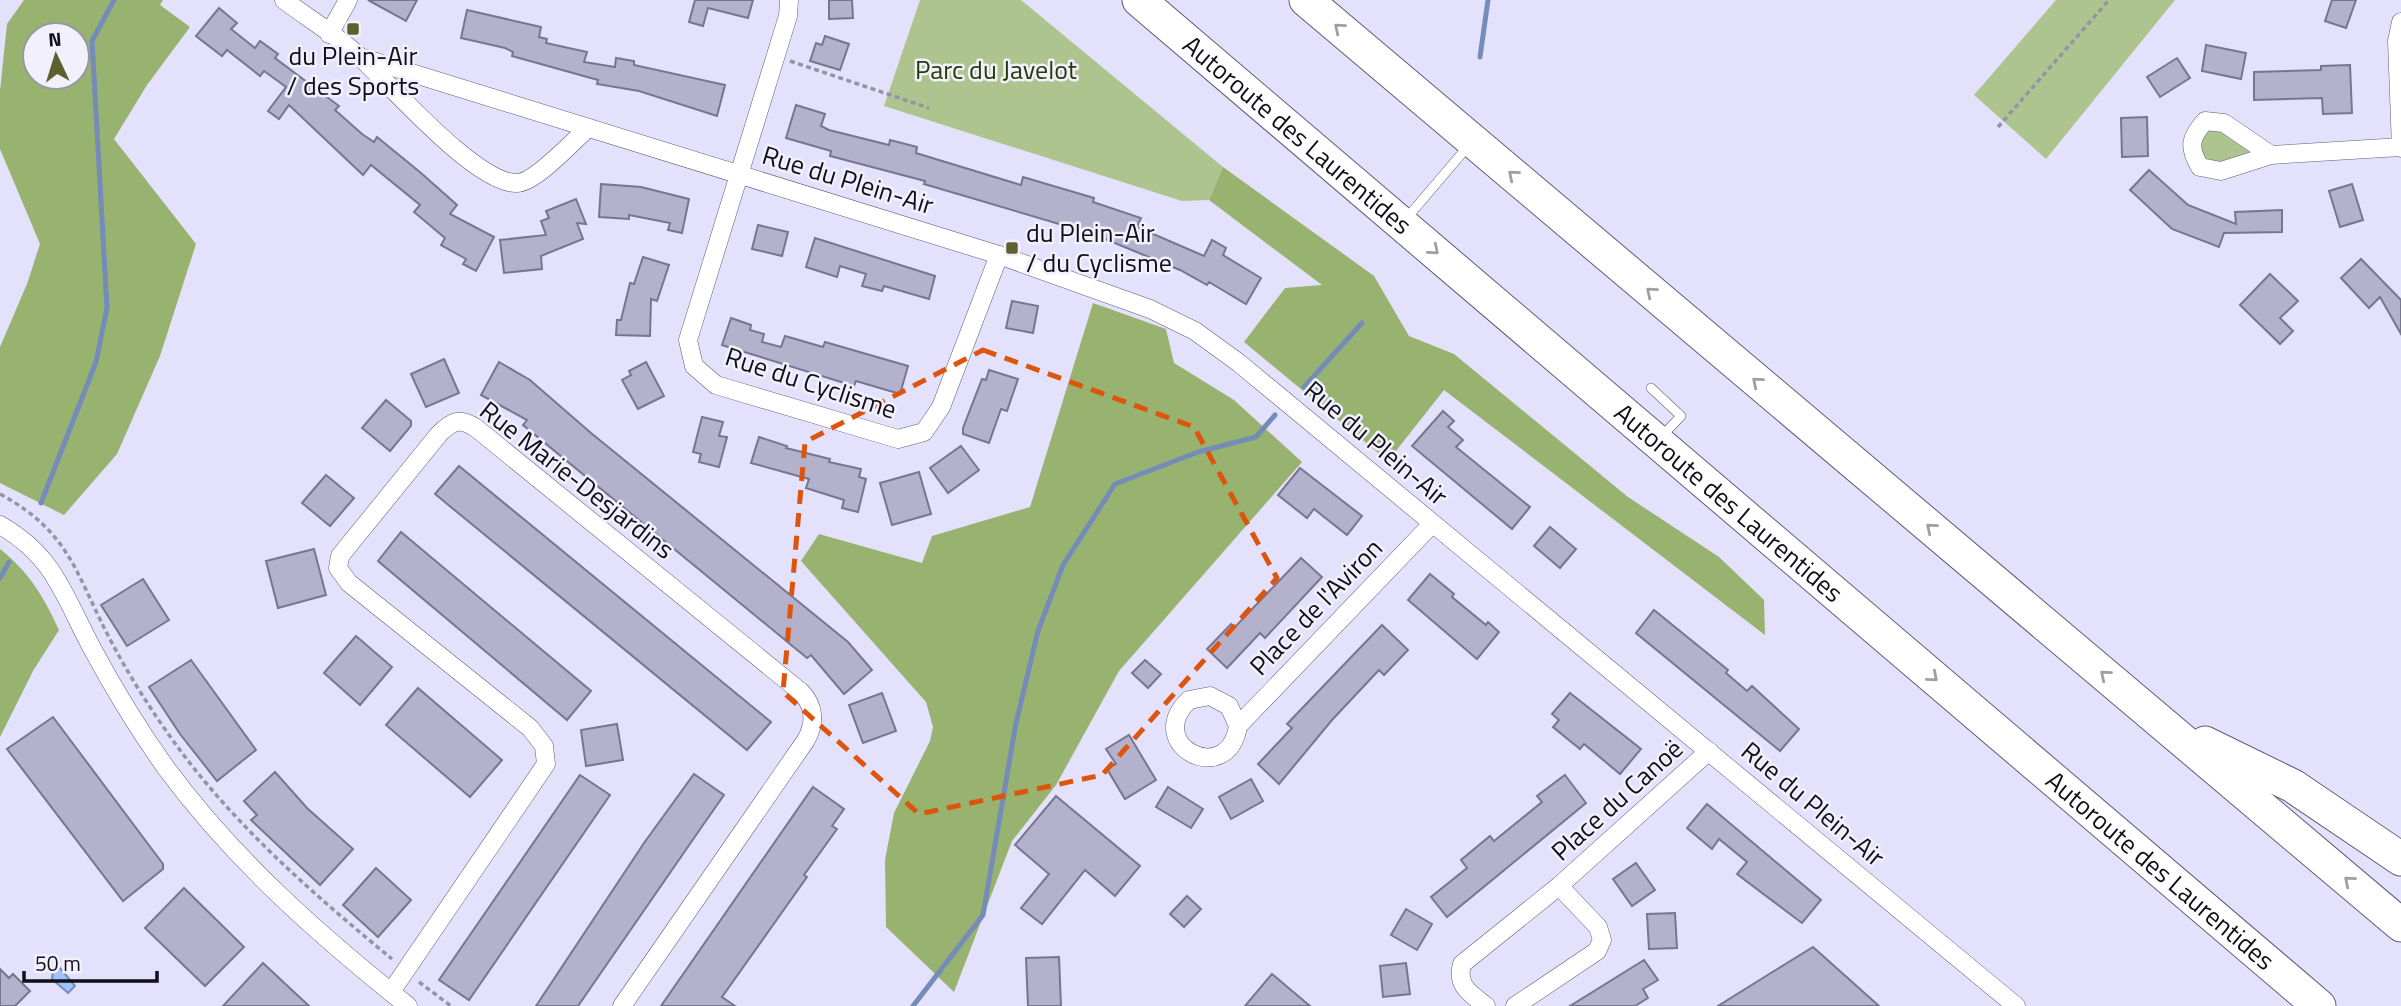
<svg xmlns="http://www.w3.org/2000/svg" width="2401" height="1006" font-family="'Titillium Web',sans-serif">
<rect width="100%" height="100%" fill="#e4e1fd"/>
<g fill="#aec48f">
<polygon points="920,0 1021,0 1223,167 1209,200 1182,201 884,106"/>
<polygon points="2056,0 2175,0 2046,159 1974,95"/>
<polygon points="2206,123 2268,155 2202,166 2194,134"/>
</g>
<g fill="#98b270" fill-rule="evenodd">
<path d="M 24,0 L 163,0 L 160,5 L 190,27 L 147,85 L 114,139 L 196,244 L 160,356 L 117,454 L 64,515 L 0,483 L 0,347 L 27,284 L 40,244 L 0,149 L 0,91 L 7,24 ZM 35,35 L 77,35 L 77,77 L 35,77 Z"/>
<polygon points="1223,167 1374,276 1409,336 1454,354 1628,497 1719,557 1764,600 1765,635 1444,390 1388,461 1244,342 1285,288 1322,285 1209,200"/>
<polygon points="1093,303 1166,329 1174,363 1234,400 1302,462 1119,671 1056,785 1012,841 954,992 886,927 885,860 894,813 930,741 933,727 926,702 801,561 819,534 922,563 932,536 1030,507"/>
<path d="M 0,549 C 29,572 44,597 59,630 L 33,671 L 0,737 Z"/>
</g>
<polygon fill="#a0c1fd" stroke="#758cb8" stroke-width="2" points="60,968 75,986 68,993 52,979 53,971"/>
<g fill="none" stroke-linecap="round" stroke-linejoin="round">
<g stroke="#758cb8" stroke-width="5">
<polyline points="1480,57 1488,0"/>
<polyline points="1304,387 1362,323"/>
<polyline points="41,503 96,362 107,308 92,41 114,0"/>
<polyline points="0,578 9,562"/>
<polyline points="913,1006 983,915 1016,723 1038,631 1063,565 1115,484 1198,452 1256,437 1275,415"/>
</g>
</g>
<g fill="#b4b1cc" stroke="#78758e" stroke-width="2">
<polygon points="368,0 417,0 406,21"/>
<polygon points="695,0 753,0 748,18 708,8 703,26 689,22"/>
<polygon points="829,0 852,0 853,18 829,19"/>
<polygon points="2332,0 2356,0 2346,28 2325,21"/>
<polygon points="219,8 237,23 231,29 255,48 260,41 278,54 275,58 339,106 335,110 362,134 374,142 377,137 421,173 457,205 450,214 494,237 476,271 463,264 466,259 441,245 445,238 414,212 420,205 371,165 363,175 289,105 279,119 268,111 286,87 264,71 260,76 227,50 222,56 196,36"/>
<polygon points="467,10 541,27 539,37 547,39 546,43 587,52 584,62 615,67 616,58 634,61 634,65 725,85 717,116 639,91 597,84 598,80 512,56 513,52 505,48 461,38"/>
<polygon points="825,36 849,44 840,70 810,61 816,43 822,45"/>
<polygon points="2206,45 2246,53 2241,79 2202,71"/>
<polygon points="2177,58 2190,78 2160,97 2147,77"/>
<polygon points="2350,65 2352,113 2323,114 2322,98 2254,100 2254,72 2321,70 2321,66"/>
<polygon points="796,105 825,114 821,126 829,130 889,145 890,140 917,147 916,153 1021,185 1023,177 1094,198 1093,202 1141,218 1137,227 1204,256 1212,240 1226,248 1223,255 1261,278 1246,304 1209,282 1207,285 1180,270 1093,234 924,184 925,181 830,156 831,151 786,138"/>
<polygon points="2147,117 2148,156 2122,157 2121,118"/>
<polygon points="2149,170 2188,205 2236,224 2235,212 2282,210 2282,232 2224,233 2219,247 2172,229 2130,190"/>
<polygon points="601,184 641,187 689,199 682,233 668,230 670,223 629,215 629,219 599,217"/>
<polygon points="2352,184 2363,220 2340,227 2329,191"/>
<polygon points="576,199 586,224 577,223 583,239 541,256 542,269 504,273 500,240 546,235 541,221 549,218 546,211"/>
<polygon points="758,225 788,232 782,256 752,249"/>
<polygon points="815,238 935,276 929,299 884,286 882,291 862,286 866,274 840,266 837,277 806,267"/>
<polygon points="643,257 669,265 657,301 651,299 650,336 616,335 617,320 621,320 630,283 634,284"/>
<polygon points="2361,259 2401,300 2401,334 2380,297 2369,308 2341,278"/>
<polygon points="2270,274 2298,301 2280,318 2293,331 2280,344 2240,305"/>
<polygon points="1012,301 1038,306 1033,333 1006,328"/>
<polygon points="731,318 751,325 750,330 764,334 762,342 781,347 785,336 823,347 825,342 908,366 900,394 856,381 854,386 722,345"/>
<polygon points="444,359 459,393 426,407 411,374"/>
<polygon points="499,362 530,380 591,433 848,642 872,670 844,694 811,655 807,658 523,425 527,420 481,395"/>
<polygon points="646,362 664,396 638,409 622,380 631,375 629,371"/>
<polygon points="989,370 1018,379 1007,411 1001,409 989,443 963,434 963,428 982,379 986,380"/>
<polygon points="386,400 411,421 411,426 390,451 362,428"/>
<polygon points="1443,411 1454,421 1448,427 1463,440 1456,447 1530,507 1512,529 1412,446"/>
<polygon points="702,417 723,422 719,436 727,437 719,467 699,462 701,454 693,452"/>
<polygon points="759,437 787,446 786,448 830,459 829,462 861,469 859,477 866,479 858,512 842,508 844,500 806,488 809,479 751,463"/>
<polygon points="961,446 979,470 948,493 930,468"/>
<polygon points="459,466 771,722 747,750 435,494"/>
<polygon points="1300,468 1362,516 1347,535 1314,509 1307,518 1278,495"/>
<polygon points="919,472 931,514 892,525 880,483"/>
<polygon points="326,475 354,498 330,526 302,503"/>
<polygon points="1550,527 1576,549 1560,568 1534,546"/>
<polygon points="401,532 591,691 567,720 378,561"/>
<polygon points="314,549 326,595 278,608 266,561"/>
<polygon points="1301,558 1322,577 1265,638 1260,633 1227,668 1207,649 1231,624 1234,628"/>
<polygon points="1430,574 1454,594 1452,597 1486,625 1488,622 1499,632 1477,659 1408,600"/>
<polygon points="143,579 169,620 127,646 101,605"/>
<polygon points="1654,610 1728,670 1726,673 1747,691 1752,686 1799,729 1780,751 1636,633"/>
<polygon points="1382,625 1408,650 1384,675 1379,670 1332,720 1279,784 1258,764 1292,728 1287,724"/>
<polygon points="356,636 392,667 360,705 324,673"/>
<polygon points="191,660 256,750 217,781 180,734 149,687"/>
<polygon points="1145,660 1161,674 1148,688 1132,673"/>
<polygon points="418,688 502,760 470,797 386,725"/>
<polygon points="882,693 896,731 863,743 849,705"/>
<polygon points="1570,693 1641,749 1620,774 1584,744 1580,749 1553,727 1559,720 1552,714"/>
<polygon points="53,717 163,864 163,869 123,901 7,749"/>
<polygon points="617,724 623,760 586,766 581,730"/>
<polygon points="1129,735 1156,780 1125,799 1107,769 1116,764 1106,749"/>
<polygon points="275,772 307,808 353,849 320,885 251,820 257,815 244,801"/>
<polygon points="694,774 724,795 703,825 578,1006 536,1006 644,843"/>
<polygon points="580,775 610,795 469,1000 439,980"/>
<polygon points="1565,775 1586,803 1447,917 1431,897 1467,868 1461,860 1490,836 1494,841 1542,802 1537,796"/>
<polygon points="1251,779 1263,801 1231,819 1219,797"/>
<polygon points="813,787 844,809 832,826 837,829 804,875 807,877 722,997 735,1006 661,1006"/>
<polygon points="1168,787 1203,809 1191,828 1156,807"/>
<polygon points="1056,796 1140,866 1115,896 1085,870 1042,924 1021,908 1049,874 1015,845"/>
<polygon points="1707,804 1821,900 1802,923 1737,874 1747,862 1719,839 1712,849 1687,828"/>
<polygon points="1636,863 1655,890 1632,906 1613,879"/>
<polygon points="376,868 411,900 378,937 343,905"/>
<polygon points="184,888 244,947 205,986 145,928"/>
<polygon points="1187,896 1201,909 1184,927 1170,914"/>
<polygon points="1406,909 1432,924 1417,950 1391,935"/>
<polygon points="1675,913 1677,948 1649,949 1647,914"/>
<polygon points="1813,947 1879,1006 1718,1006 1766,976"/>
<polygon points="1059,957 1061,1006 1028,1006 1026,958"/>
<polygon points="1644,960 1658,980 1643,989 1648,998 1635,1006 1570,1006"/>
<polygon points="263,963 309,1006 223,1006"/>
<polygon points="1406,963 1410,994 1383,997 1380,966"/>
<polygon points="0,969 9,978 13,974 30,991 15,1006 0,1006"/>
<polygon points="1272,974 1310,1006 1245,1006"/>
</g>
<g fill="none" stroke-linecap="round" stroke-linejoin="round">
<defs>
<g id="lane">
<polyline points="1406,219 1469,145"/>
<polyline points="1651,388 1681,416 1660,438"/>
</g>
<g id="street">
<path d="M 284,0 C 309,19 338,36 361,58 C 392,86 476,184 517,183 C 535,183 573,141 588,128"/>
<polyline points="789,0 788,16 688,340 694,366 716,385 898,439 924,432 941,407 999,255"/>
<polyline points="2401,22 2397,41 2401,148"/>
<polyline points="329,34 348,0"/>
<polyline points="360,57 999,255 1150,309 1195,331 1239,363 2016,1006"/>
<path d="M 2271,155 L 2224,123 L 2205,121 C 2190,138 2188,147 2200,167 L 2221,171 L 2271,155 L 2401,147"/>
<path d="M 0,525 C 56,557 64,597 93,650 C 115,691 139,730 166,768 C 234,860 319,935 408,1006"/>
<path d="M 1238,726 L 1229,706 L 1210,696 L 1189,700 C 1142,745 1228,789 1238,726 L 1432,524"/>
<path d="M 391,992 L 546,764 L 544,746 L 530,728 L 349,583 L 338,568 L 340,556 L 439,434 C 452,421 460,417 476,428 L 801,692 C 815,706 815,724 806,740 L 622,1006"/>
<path d="M 1486,1006 C 1470,993 1456,986 1462,964 L 1559,886 L 1709,751"/>
<polyline points="1515,1006 1597,951 1602,940 1598,927 1559,886"/>
</g>
<g id="highway">
<path id="s1" d="M 1139,0 L 2319,1006"/>
<polyline points="1306,0 2401,925"/>
<polyline points="2205,743 2293,786 2401,859"/>
</g>
</defs>
<use href="#lane" stroke="#5f5c74" stroke-width="10"/>
<use href="#street" stroke="#5f5c74" stroke-width="19"/>
<use href="#highway" stroke="#5f5c74" stroke-width="35"/>
<g stroke="#9593a8" stroke-width="3.5" stroke-dasharray="5 3.5" stroke-linecap="butt">
<polyline points="790,61 929,108"/>
<polyline points="1998,127 2109,0"/>
<path d="M 0,494 C 72,533 76,576 112,643 C 130,677 151,710 174,742 C 234,825 313,894 392,959"/>
<polyline points="419,982 451,1006"/>
</g>
<use href="#lane" stroke="#fff" stroke-width="9"/>
<use href="#street" stroke="#fff" stroke-width="18"/>
<use href="#highway" stroke="#fff" stroke-width="33"/>
</g>
<defs><path id="oneway-chevron" d="M-2-3.5L2.5 0L-2 3.5" fill="none" stroke-width="1.6" stroke-linecap="round" stroke-linejoin="round" transform="scale(1.75)"/></defs>
<g stroke="#9f9fa3">
<use href="#oneway-chevron" transform="translate(1339 28) rotate(-140)"/>
<use href="#oneway-chevron" transform="translate(1513 175) rotate(-140)"/>
<use href="#oneway-chevron" transform="translate(1434 250) rotate(40)"/>
<use href="#oneway-chevron" transform="translate(1651 292) rotate(-140)"/>
<use href="#oneway-chevron" transform="translate(1757 382) rotate(-140)"/>
<use href="#oneway-chevron" transform="translate(1931 528) rotate(-140)"/>
<use href="#oneway-chevron" transform="translate(2105 675) rotate(-140)"/>
<use href="#oneway-chevron" transform="translate(1933 677) rotate(41)"/>
<use href="#oneway-chevron" transform="translate(2349 881) rotate(-140)"/>
</g>
<path fill="none" stroke="#dd550d" stroke-width="5" stroke-dasharray="14 9" stroke-linejoin="round" d="M 983,350 L 1194,427 L 1277,578 L 1102,775 L 919,814 L 783,692 L 805,442 Z"/>
<g fill="#5e612f" stroke="#f1f0fc" stroke-width="2.5">
<rect x="346" y="22" width="14" height="14" rx="3.5"/>
<rect x="1005" y="241" width="14" height="14" rx="3.5"/>
</g>
<g text-anchor="middle" stroke-width="5" stroke-linejoin="round" paint-order="stroke">
<g font-size="26" fill="#100f18" stroke="#f1f0fc">
<text x="353" y="65">du Plein-Air<tspan x="353" dy="30">/ des Sports</tspan></text>
<text x="1026" y="242" text-anchor="start">du Plein-Air<tspan x="1026" dy="30">/ du Cyclisme</tspan></text>
</g>
<g font-size="26" fill="#293907" stroke="#f1f0fc">
<text x="996" y="79">Parc du Javelot</text>
</g>
<g font-size="26" fill="#100f18" stroke="#f1f0fc">
<text dy="9" stroke="none"><textPath href="#s1" startOffset="208">Autoroute des Laurentides</textPath></text>
<text transform="translate(848 180) rotate(17)" y="9">Rue du Plein-Air</text>
<text transform="translate(811 383) rotate(18)" y="9">Rue du Cyclisme</text>
<text transform="translate(1376 443) rotate(40)" y="9">Rue du Plein-Air</text>
<text transform="translate(577 480) rotate(38)" y="9">Rue Marie-Desjardins</text>
<text dy="9" stroke="none"><textPath href="#s1" startOffset="775">Autoroute des Laurentides</textPath></text>
<text transform="translate(1316 607) rotate(-46)" y="9">Place de l'Aviron</text>
<text transform="translate(1617 800) rotate(-42)" y="9">Place du Canoë</text>
<text transform="translate(1813 804) rotate(40)" y="9">Rue du Plein-Air</text>
<text dy="9" stroke="none"><textPath href="#s1" startOffset="1342">Autoroute des Laurentides</textPath></text>
</g>
</g>
<g transform="translate(56 56) rotate(356)"><circle r="33" fill="#f1f0fc" stroke="#9796a1" stroke-width="2"/>
<path d="M0-5L12 26L0 18L-12 26Z" fill="#5e612f"/>
<text y="-10" font-size="19" font-weight="bold" text-anchor="middle" fill="#100f18">N</text>
</g>
<path d="M24 971v10h133v-10" fill="none" stroke="#100f18" stroke-width="3.5"/>
<text x="35" y="971" font-size="21" fill="#100f18" stroke="#f1f0fc" stroke-width="5" paint-order="stroke">50 m</text>
</svg>
